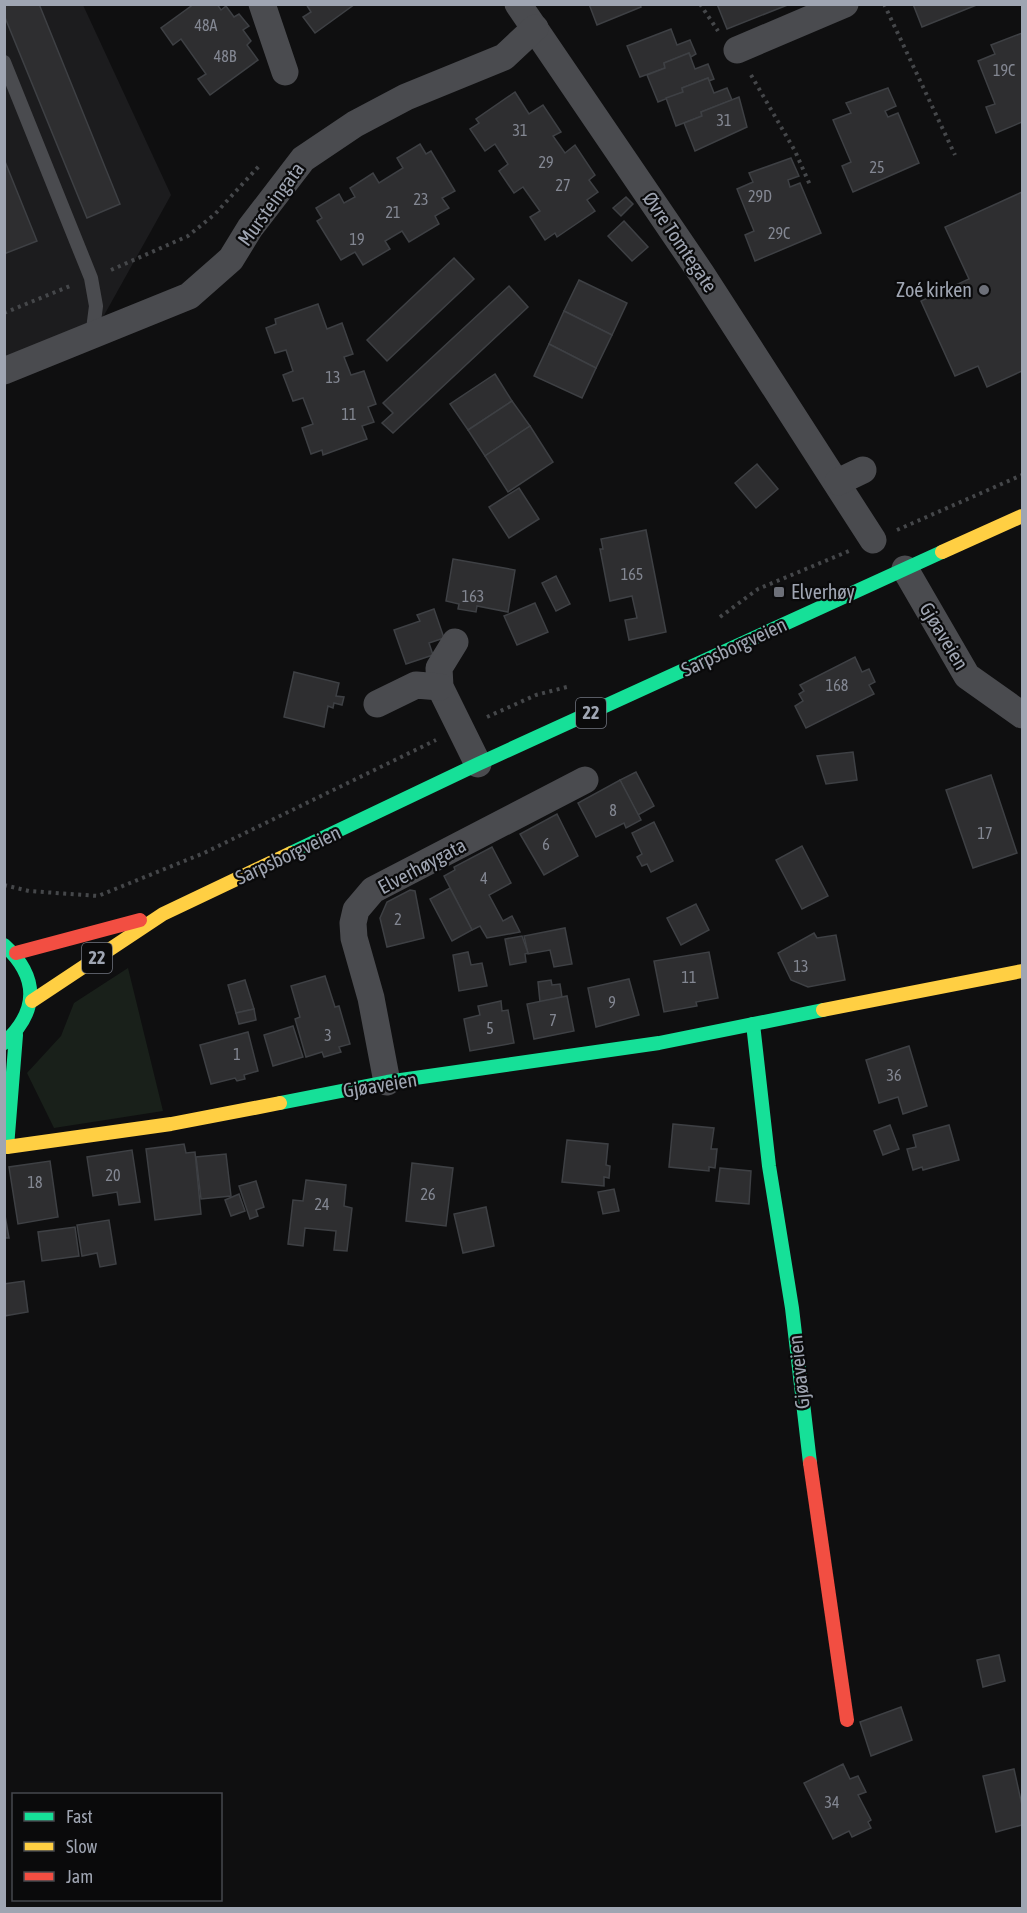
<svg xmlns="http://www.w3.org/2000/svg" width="1027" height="1913" font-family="'Asap Condensed',sans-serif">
<rect width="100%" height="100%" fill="#0f0f10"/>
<polygon fill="#1c1c1e" points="5,5 83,5 171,195 92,337 5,371"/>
<polygon fill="#19201a" points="128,968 163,1111 54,1128 27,1073 61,1036 74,1003"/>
<g fill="#2e2e30" stroke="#3e4044" stroke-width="1.5">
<polygon points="4,4 39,4 120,204 87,218 4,15"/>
<polygon points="194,4 217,4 221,10 226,6 234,17 239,14 249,26 243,30 251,41 247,45 258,60 210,95 198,79 206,74 181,39 173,45 161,28"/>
<polygon points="306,4 355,4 315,33 303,17 311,12"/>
<polygon points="589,4 640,4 641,7 597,25"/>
<polygon points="717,4 790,4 727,29"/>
<polygon points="913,4 979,4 922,27"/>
<polygon points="671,29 677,45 690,40 696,54 691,57 689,53 664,63 665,68 640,77 627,46"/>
<polygon points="1022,33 1022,122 996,133 986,107 995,104 978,61 995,54 991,45"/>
<polygon points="689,53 695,69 708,64 714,79 709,81 708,78 682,88 683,92 658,102 647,75 665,68 664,63"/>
<polygon points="708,78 714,93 727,88 732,100 701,112 702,116 676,126 666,98 683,92 682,88"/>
<polygon points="888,88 896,106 885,111 888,117 898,113 919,163 853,192 842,166 851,162 833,120 851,113 846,103"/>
<polygon points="515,92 529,114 543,105 561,132 553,136 565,153 575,145 595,175 589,180 598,192 587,200 595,211 557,237 555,233 545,240 530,217 540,211 523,187 514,193 499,171 508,164 495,144 485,151 470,129 479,123 476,119"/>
<polygon points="739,97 747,127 695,151 684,123 702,116 701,112"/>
<polygon points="420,144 426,154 431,151 455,191 442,198 449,208 435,216 439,224 409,242 402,231 385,241 390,249 363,265 355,252 341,260 317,221 322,218 316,208 339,194 344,203 355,197 350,188 373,173 379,183 403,168 397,158"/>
<polygon points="791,158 799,176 788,180 790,187 800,183 821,233 755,261 745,235 754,231 737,189 753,182 749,173"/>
<polygon points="4,159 37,241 4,254"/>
<polygon points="1022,192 1022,371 987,387 978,366 955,376 921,301 969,279 945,227"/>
<polygon points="626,197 633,204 621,216 613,208"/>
<polygon points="624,221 648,247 632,261 608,236"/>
<polygon points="454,258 474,279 387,361 367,340"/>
<polygon points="579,280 627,303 612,335 564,311"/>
<polygon points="509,286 528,307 393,433 382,423 393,413 383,403"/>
<polygon points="318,304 327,329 342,323 353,354 344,357 351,375 364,371 376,404 368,407 374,422 362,426 367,439 323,455 322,450 311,454 302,428 313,424 303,398 293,401 283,375 293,371 286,350 275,353 266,328 276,324 275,319"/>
<polygon points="564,311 612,335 596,368 549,344"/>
<polygon points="549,344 596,368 582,398 534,376"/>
<polygon points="495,374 512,401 468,430 450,404"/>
<polygon points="512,401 530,426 485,456 468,430"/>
<polygon points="530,426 553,462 508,492 485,456"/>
<polygon points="757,464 778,489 756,508 735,483"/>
<polygon points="519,488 539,519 509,538 489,507"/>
<polygon points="646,530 666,632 629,640 625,620 637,618 632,596 610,601 600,549 603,549 601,539"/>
<polygon points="453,559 515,570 508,612 477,606 476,612 458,609 459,604 446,601"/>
<polygon points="556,576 570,604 556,611 542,583"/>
<polygon points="535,603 548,632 517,645 504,616"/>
<polygon points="434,609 444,638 429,643 433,655 406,664 394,630 420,621 417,615"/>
<polygon points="855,657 862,672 869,669 875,682 869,685 874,694 806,728 795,706 803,701 799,694 804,691 800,685"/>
<polygon points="294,672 339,683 336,696 344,697 342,705 334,703 333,708 328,706 324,727 284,717"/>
<polygon points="853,752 857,780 826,784 817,756"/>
<polygon points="636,772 654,806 638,815 620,780"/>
<polygon points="991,775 1017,853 973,868 946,790"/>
<polygon points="620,780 641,820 626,828 624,823 596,837 578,803"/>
<polygon points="557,814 578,856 544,875 520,834"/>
<polygon points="654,822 673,861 651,872 647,864 642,866 637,857 642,854 632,833"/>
<polygon points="802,846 828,896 802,909 776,860"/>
<polygon points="492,847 511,883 489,895 503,921 512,916 520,932 487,938 480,926 472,930 444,876 455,870 454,867"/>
<polygon points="450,888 472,930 452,941 430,899"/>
<polygon points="410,890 415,891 424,938 387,947 380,918 387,902"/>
<polygon points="696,904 709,930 681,945 667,918"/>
<polygon points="565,928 572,964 554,967 550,950 528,954 524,936"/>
<polygon points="814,933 817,938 836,935 845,980 808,987 791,980 778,953"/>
<polygon points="522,936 528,953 525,954 526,962 510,965 505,939"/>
<polygon points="468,952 471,965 482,963 487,986 459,991 453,955"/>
<polygon points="709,952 718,998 696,1002 697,1006 664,1012 654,961"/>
<polygon points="325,976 335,1007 339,1006 350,1044 339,1047 341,1052 324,1057 322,1052 306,1057 295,1019 300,1017 291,986"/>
<polygon points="629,979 639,1015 596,1027 588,988"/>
<polygon points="245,980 254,1009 236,1013 228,985"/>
<polygon points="551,980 552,985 560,984 562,997 540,1002 538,982"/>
<polygon points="567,996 574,1031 534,1039 527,1004"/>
<polygon points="501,1001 502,1011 508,1010 514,1043 470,1051 464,1019 480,1015 478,1006"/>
<polygon points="254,1009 256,1020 239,1024 236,1013"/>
<polygon points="293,1026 303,1057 273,1066 264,1035"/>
<polygon points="248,1032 258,1071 244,1075 245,1079 237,1081 235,1078 211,1084 200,1045"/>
<polygon points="909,1046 927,1106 903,1114 898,1097 879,1103 866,1060"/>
<polygon points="673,1124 714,1128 711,1149 717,1149 715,1168 709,1167 709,1171 669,1167"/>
<polygon points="890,1125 899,1149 883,1155 874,1131"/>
<polygon points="949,1125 959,1160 923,1170 922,1167 913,1170 907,1149 916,1147 913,1135"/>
<polygon points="567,1140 608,1144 606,1165 610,1166 609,1178 604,1177 604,1186 562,1182"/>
<polygon points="184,1144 186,1153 195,1152 201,1214 155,1220 146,1149"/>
<polygon points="132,1150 140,1202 119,1205 117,1192 93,1196 87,1157"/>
<polygon points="226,1154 231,1196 201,1199 196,1157"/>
<polygon points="50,1161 58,1217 18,1224 9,1167"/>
<polygon points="412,1163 453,1168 446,1226 406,1221"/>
<polygon points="720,1168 751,1171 749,1204 716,1201"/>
<polygon points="306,1180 346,1185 344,1206 352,1208 347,1251 334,1250 336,1231 305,1228 303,1246 288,1244 293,1200 303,1201"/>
<polygon points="256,1181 264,1207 256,1210 258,1216 250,1219 239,1186"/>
<polygon points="614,1189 619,1211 603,1214 598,1192"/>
<polygon points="239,1194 245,1211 231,1216 225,1200"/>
<polygon points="486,1207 494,1246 463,1253 454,1214"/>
<polygon points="4,1210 9,1238 4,1238"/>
<polygon points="109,1220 116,1264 100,1267 97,1253 82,1256 77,1225"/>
<polygon points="75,1227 79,1256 42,1261 38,1232"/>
<polygon points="24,1281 28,1312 4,1316 4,1284"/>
<polygon points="999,1655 1005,1681 983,1687 977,1660"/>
<polygon points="901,1707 912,1740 871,1756 860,1722"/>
<polygon points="843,1764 850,1779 858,1776 866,1792 858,1795 871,1820 868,1822 871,1828 852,1837 849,1831 833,1839 804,1783"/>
<polygon points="1014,1769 1022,1805 1022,1825 996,1832 983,1776"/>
</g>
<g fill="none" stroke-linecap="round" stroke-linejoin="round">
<g stroke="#45474a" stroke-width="4" stroke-dasharray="3 4.5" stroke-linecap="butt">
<polyline points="700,4 718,31"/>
<polyline points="884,4 955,155"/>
<polyline points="751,75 795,151 810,185"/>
<polyline points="111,270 188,236 215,214 259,166"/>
<polyline points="4,313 70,286"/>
<polyline points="897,530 1022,475"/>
<polyline points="720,617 758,589 849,551"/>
<polyline points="487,717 536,695 567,687"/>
<polyline points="4,885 29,891 98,896 204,853 436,740"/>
</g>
<polyline stroke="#4a4b4f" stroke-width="14" points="4,62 91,278 96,306 92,337"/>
<g stroke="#4a4b4f" stroke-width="27">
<polyline points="262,4 285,72"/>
<polyline points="518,4 701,273 873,540"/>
<polyline points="737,50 845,4"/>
<polyline points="4,371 189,296 231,259 250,228 303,159 355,124 406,97 504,57 535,28"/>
<polyline points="838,482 863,470"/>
<polyline points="905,569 967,676 1022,715"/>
<polyline points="455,642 439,668 440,687 478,764"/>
<polyline points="377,704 416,685 440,687"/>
<polyline points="387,1082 371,998 354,938 353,923 356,910 373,890 585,780"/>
</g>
<g stroke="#16e098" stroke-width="14">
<polyline points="291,853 478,764 942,552"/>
<path d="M 4,945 C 39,977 39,1011 4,1043"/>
<polyline points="753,1024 769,1166 792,1308 810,1463"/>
<polyline points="280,1103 387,1082 659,1043 823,1010"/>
<polyline points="7,1147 16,1035"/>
</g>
<g stroke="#ffcf43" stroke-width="14">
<polyline points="942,552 1022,516"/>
<polyline points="32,1001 163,914 291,853"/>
<polyline points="823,1010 1022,971"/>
<polyline points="7,1147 171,1124 280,1103"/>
</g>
<g stroke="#f24e42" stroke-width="14">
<polyline points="16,953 140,920"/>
<polyline points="810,1463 847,1720"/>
</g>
</g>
<g fill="#6d7079" stroke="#0a0a0b" stroke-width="2">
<circle cx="984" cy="290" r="6"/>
<rect x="773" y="586" width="12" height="12" rx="3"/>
</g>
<g text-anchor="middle" stroke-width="4.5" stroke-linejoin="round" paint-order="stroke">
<g font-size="16" fill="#838792">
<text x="206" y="31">48A</text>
<text x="225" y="62">48B</text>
<text x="1004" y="76">19C</text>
<text x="724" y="126">31</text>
<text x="520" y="136">31</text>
<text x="546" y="168">29</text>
<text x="877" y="173">25</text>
<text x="563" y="191">27</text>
<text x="760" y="202">29D</text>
<text x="421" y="205">23</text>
<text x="393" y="218">21</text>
<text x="779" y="239">29C</text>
<text x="357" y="245">19</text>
<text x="333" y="383">13</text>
<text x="349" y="420">11</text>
<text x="632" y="580">165</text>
<text x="473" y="602">163</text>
<text x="837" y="691">168</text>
<text x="613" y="816">8</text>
<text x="985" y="839">17</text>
<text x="546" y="850">6</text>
<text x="484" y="884">4</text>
<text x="398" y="925">2</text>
<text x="801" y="972">13</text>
<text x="689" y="983">11</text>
<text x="612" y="1008">9</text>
<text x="553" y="1026">7</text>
<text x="490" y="1034">5</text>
<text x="328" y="1041">3</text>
<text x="237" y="1060">1</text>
<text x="894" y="1081">36</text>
<text x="113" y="1181">20</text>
<text x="35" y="1188">18</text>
<text x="428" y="1200">26</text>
<text x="322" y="1210">24</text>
<text x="832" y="1808">34</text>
</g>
<g fill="#0a0a0b" stroke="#727680" stroke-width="1.5">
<rect x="576" y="698" width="30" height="30" rx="4.5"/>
<rect x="82" y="943" width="30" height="30" rx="4.5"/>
</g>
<g font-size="18" font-weight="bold" fill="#9fa5b2">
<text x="591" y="719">22</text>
<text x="97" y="964">22</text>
</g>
<g font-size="20" fill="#9fa5b2" stroke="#0a0a0b">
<text transform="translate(271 204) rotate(-54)" y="7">Mursteingata</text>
<text transform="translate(680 242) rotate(56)" y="7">Øvre Tomtegate</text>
<text transform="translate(944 636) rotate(59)" y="7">Gjøaveien</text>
<text transform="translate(734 647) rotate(-25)" y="7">Sarpsborgveien</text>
<text transform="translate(288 855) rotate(-25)" y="7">Sarpsborgveien</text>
<text transform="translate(422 866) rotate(-28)" y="7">Elverhøygata</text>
<text transform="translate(380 1085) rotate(-9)" y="7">Gjøaveien</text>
<text transform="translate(799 1372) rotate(-96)" y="7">Gjøaveien</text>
</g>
<g font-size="20" fill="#9fa5b2" stroke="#0a0a0b" text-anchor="end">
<text x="972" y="297">Zoé kirken</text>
<text x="791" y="599" text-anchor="start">Elverhøy</text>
</g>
</g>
<rect width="1027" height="1913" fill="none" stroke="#9fa5b2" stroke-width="12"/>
<rect x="12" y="1793" width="210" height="108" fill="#0a0a0b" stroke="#46484e" stroke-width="1.5"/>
<rect x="24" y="1812" width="30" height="9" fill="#16e098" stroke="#46484e" stroke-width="1.5"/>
<text x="66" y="1823" font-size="18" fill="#9fa5b2">Fast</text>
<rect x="24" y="1842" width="30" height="9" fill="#ffcf43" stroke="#46484e" stroke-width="1.5"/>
<text x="66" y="1853" font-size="18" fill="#9fa5b2">Slow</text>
<rect x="24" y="1872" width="30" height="9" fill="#f24e42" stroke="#46484e" stroke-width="1.5"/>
<text x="66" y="1883" font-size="18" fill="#9fa5b2">Jam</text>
</svg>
